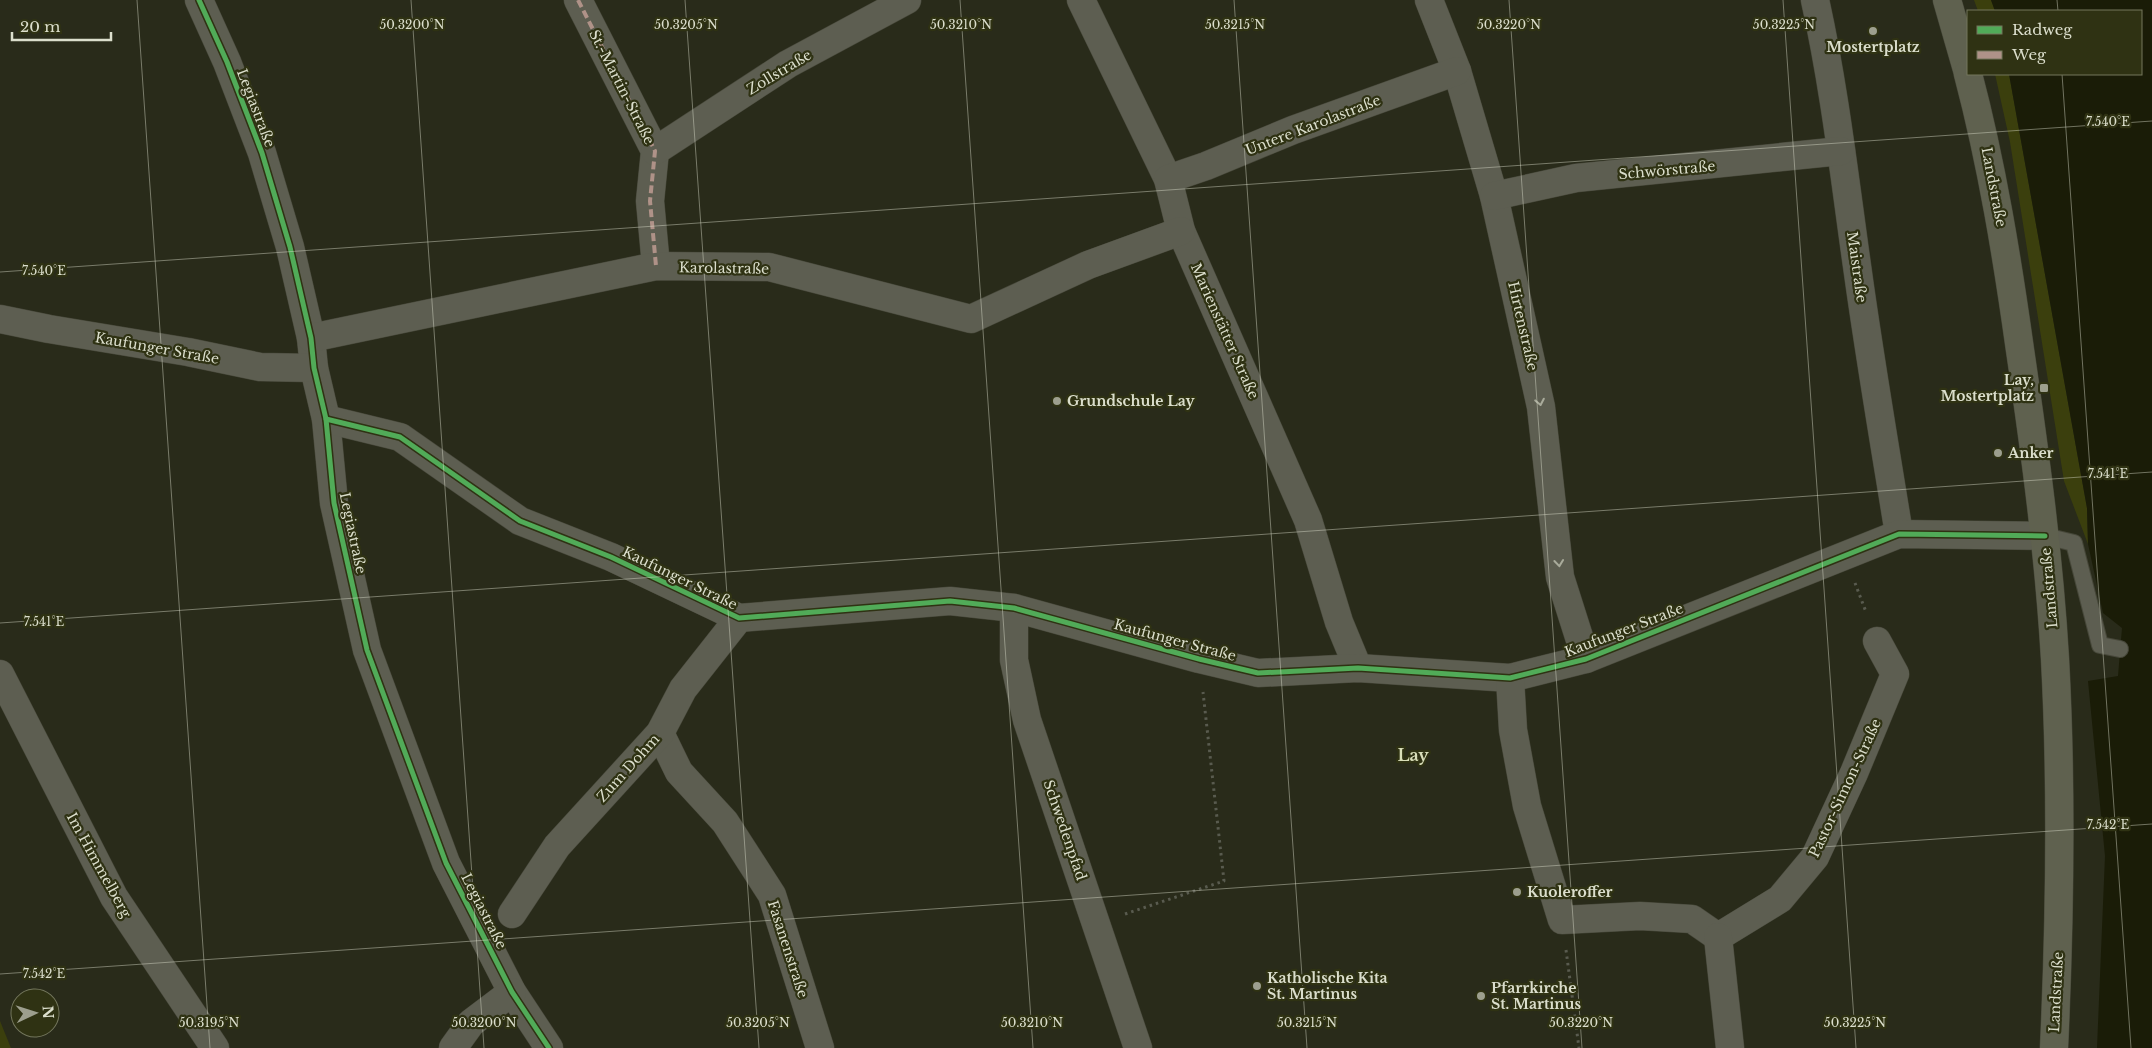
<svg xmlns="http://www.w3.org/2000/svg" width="2152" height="1048" font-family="'Libre Baskerville',serif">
<rect width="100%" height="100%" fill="#292b1a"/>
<g fill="#3b3f0d">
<polygon points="1974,0 1991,0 1995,11 1978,11"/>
<polygon points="1995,74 2009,74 2087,508 2088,544 2064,481 2010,142"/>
<polygon points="0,1021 11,1048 0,1048"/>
</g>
<polygon fill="#1a1c07" points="1991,0 2152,0 2152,1048 2097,1048 2105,856 2088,681 2118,676 2122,628 2103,613 2088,544 2087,508 2009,74 2141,74 2141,11 1995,11"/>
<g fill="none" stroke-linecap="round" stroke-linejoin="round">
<defs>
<polyline id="service" points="2045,536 2074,543 2100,645 2120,649"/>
<g id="minor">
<polyline points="199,0 227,62 262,153 290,247 311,338 314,368 326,419 334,503 367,650 446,863 512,992 549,1048"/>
<polyline points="578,0 655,151 650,201 656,266"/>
<polyline points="1081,0 1168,179 1181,231 1308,520 1339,622 1358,668"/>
<polyline points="1429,0 1457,71 1494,196 1541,407 1560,577 1586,659"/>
<path d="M 1815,0 C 1835,90 1845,182 1858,273 C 1870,360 1885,447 1899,534"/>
<polyline points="655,151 788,64 907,0"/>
<polyline points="1168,179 1206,166 1293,130 1457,71"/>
<polyline points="1494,196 1576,178 1841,151"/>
<polyline points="0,319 49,329 188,352 260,367 314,368"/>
<polyline points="311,338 656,266 769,267 971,319 1088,265 1181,231"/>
<polyline points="326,419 400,437 520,521 611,557 739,618 950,601 1014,608 1199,659 1258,673 1358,668 1510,678 1586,659 1899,534 2045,536"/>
<polyline points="1014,608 1014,660 1027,720 1138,1048"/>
<polyline points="0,674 114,897 215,1048"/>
<polyline points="1510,678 1513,730 1527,806 1562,920 1640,916 1692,919 1718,937 1780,899 1815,857 1854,773 1895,674 1877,641"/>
<polyline points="660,733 679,772 725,822 772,895 820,1048"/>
<polyline points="512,914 557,846 660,733 683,689 739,618"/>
<polyline points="1718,937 1730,1048"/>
<polyline points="453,1048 471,1023 512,992"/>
</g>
<g id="primary">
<polyline points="1947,0 1968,73"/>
<path d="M 1968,74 C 1992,165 2007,257 2020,350 C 2035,452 2049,555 2055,659 C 2062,788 2060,918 2054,1048"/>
</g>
</defs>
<use href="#service" stroke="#464739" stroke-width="18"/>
<use href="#minor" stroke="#464739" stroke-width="29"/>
<use href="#primary" stroke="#464739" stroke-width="29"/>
<g stroke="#595b4f" stroke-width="3" stroke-dasharray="2.5 4" stroke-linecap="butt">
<polyline points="1855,583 1866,612"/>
<polyline points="1125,914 1224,881 1203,692"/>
<polyline points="1566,950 1579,1048"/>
</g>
<use href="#service" stroke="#5d5e51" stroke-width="16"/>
<use href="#minor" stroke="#5d5e51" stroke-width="28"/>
<use href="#primary" stroke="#5f614f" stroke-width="28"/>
<polyline stroke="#af9288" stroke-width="4" stroke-dasharray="8 4" stroke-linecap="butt" points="578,0 655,151 650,201 656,266"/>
<defs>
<g id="cycleway">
<polyline points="199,0 227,62 262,153 290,247 311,338 314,368 326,419 334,503 367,650 446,863 512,992 549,1048"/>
<polyline points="326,419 400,437 520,521 611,557 739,618 950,601 1014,608 1199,659 1258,673 1358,668 1510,678 1586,659 1899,534 2045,536"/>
</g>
</defs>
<use href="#cycleway" stroke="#2f3213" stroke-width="8"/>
<use href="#cycleway" stroke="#51ab58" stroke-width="5"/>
</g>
<defs><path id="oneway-chevron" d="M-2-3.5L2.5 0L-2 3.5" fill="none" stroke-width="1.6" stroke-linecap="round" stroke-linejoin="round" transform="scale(1.25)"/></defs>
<g stroke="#a9ab9b">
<use href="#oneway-chevron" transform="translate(1540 402) rotate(79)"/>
<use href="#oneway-chevron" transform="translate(1559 563) rotate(84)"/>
</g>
<path fill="none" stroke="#dbdecc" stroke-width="1" stroke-opacity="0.45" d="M 137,0 L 210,1048M 411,0 L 484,1048M 685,0 L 759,1048M 960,0 L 1033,1048M 1234,0 L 1307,1048M 1509,0 L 1582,1048M 1783,0 L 1856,1048M 2057,0 L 2058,11M 2062,74 L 2131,1048M 0,272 L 2152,121M 0,623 L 2152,472M 0,974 L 2152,824"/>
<g fill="#9d9f8e" stroke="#2f3213" stroke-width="2">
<circle cx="1873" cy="31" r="5"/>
<rect x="2039" y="383" width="10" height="10" rx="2.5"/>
<circle cx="1057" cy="401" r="5"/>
<circle cx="1998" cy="453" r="5"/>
<circle cx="1517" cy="892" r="5"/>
<circle cx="1257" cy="986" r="5"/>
<circle cx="1481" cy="996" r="5"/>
</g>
<g text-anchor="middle" stroke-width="4.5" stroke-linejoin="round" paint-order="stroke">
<g font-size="14" font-weight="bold" fill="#dbdecc" stroke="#2f3213" text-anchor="start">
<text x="1873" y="52" text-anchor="middle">Mostertplatz</text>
<text x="2034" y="385" text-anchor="end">Lay,<tspan x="2034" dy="16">Mostertplatz</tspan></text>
<text x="1067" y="406">Grundschule Lay</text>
<text x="2008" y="458">Anker</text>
<text x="1527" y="897">Kuoleroffer</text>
<text x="1267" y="983">Katholische Kita<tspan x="1267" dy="16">St. Martinus</tspan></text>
<text x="1491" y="993">Pfarrkirche<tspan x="1491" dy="16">St. Martinus</tspan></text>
</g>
<g font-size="14" fill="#dbdecc" stroke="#2f3213">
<text transform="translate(779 72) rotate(-31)" y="5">Zollstraße</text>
<text transform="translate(622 87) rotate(63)" y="5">St.-Martin-Straße</text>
<text transform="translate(256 108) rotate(69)" y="5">Legiastraße</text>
<text transform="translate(1313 125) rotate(-21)" y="5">Untere Karolastraße</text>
<text transform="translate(1667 170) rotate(-5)" y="5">Schwörstraße</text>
<text transform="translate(1994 187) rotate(79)" y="5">Landstraße</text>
<text transform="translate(1857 267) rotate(82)" y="5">Maistraße</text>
<text transform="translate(724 268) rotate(1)" y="5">Karolastraße</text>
<text transform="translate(1523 326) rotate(77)" y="5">Hirtenstraße</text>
<text transform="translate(1225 331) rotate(66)" y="5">Marienstätter Straße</text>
<text transform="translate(157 348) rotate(10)" y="5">Kaufunger Straße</text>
<text transform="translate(353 533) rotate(78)" y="5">Legiastraße</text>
<text transform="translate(680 578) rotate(26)" y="5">Kaufunger Straße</text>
<text transform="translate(2049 588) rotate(-95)" y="5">Landstraße</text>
<text transform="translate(1624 630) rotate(-21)" y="5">Kaufunger Straße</text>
<text transform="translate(1175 640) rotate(15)" y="5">Kaufunger Straße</text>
<text transform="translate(628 768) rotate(-48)" y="5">Zum Dohm</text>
<text transform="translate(1845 788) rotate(-65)" y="5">Pastor-Simon-Straße</text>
<text transform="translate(1065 830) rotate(71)" y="5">Schwedenpfad</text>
<text transform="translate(99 865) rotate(61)" y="5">Im Himmelberg</text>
<text transform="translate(484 911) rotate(63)" y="5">Legiastraße</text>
<text transform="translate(788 949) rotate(72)" y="5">Fasanenstraße</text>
<text transform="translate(2056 992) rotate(-87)" y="5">Landstraße</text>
</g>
<g font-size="16" font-weight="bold" fill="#d9deb9" stroke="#2f3213">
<text x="1413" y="761">Lay</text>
</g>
</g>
<g font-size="12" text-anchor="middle" fill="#dbdecc" stroke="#2f3213" stroke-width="4.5" stroke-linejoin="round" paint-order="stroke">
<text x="412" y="29">50.3200°N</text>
<text x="686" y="29">50.3205°N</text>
<text x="961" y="29">50.3210°N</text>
<text x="1235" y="29">50.3215°N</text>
<text x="1509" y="29">50.3220°N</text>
<text x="1784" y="29">50.3225°N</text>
<text x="2108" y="126">7.540°E</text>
<text x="44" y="275">7.540°E</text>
<text x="2108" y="478">7.541°E</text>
<text x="44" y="626">7.541°E</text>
<text x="2108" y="829">7.542°E</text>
<text x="44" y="978">7.542°E</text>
<text x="209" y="1027">50.3195°N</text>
<text x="484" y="1027">50.3200°N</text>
<text x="758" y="1027">50.3205°N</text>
<text x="1032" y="1027">50.3210°N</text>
<text x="1307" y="1027">50.3215°N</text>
<text x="1581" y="1027">50.3220°N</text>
<text x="1855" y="1027">50.3225°N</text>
</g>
<rect x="1967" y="10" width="175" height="65" fill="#2f3213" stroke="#74775d"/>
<rect x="1977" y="26" width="25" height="8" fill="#51ab58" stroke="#74775d"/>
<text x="2012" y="35" font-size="15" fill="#dbdecc">Radweg</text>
<rect x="1977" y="51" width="25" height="8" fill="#af9288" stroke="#74775d"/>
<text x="2012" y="60" font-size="15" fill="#dbdecc">Weg</text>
<g transform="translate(35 1013) rotate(86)"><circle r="24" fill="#2f3213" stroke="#74775d"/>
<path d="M0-4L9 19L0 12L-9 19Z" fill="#9d9f8e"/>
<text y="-8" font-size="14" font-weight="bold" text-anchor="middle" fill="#dbdecc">N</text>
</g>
<path d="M12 32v8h99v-8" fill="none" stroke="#dbdecc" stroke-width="2.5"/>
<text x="20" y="32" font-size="15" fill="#dbdecc" stroke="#2f3213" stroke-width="4" paint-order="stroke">20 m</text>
</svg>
